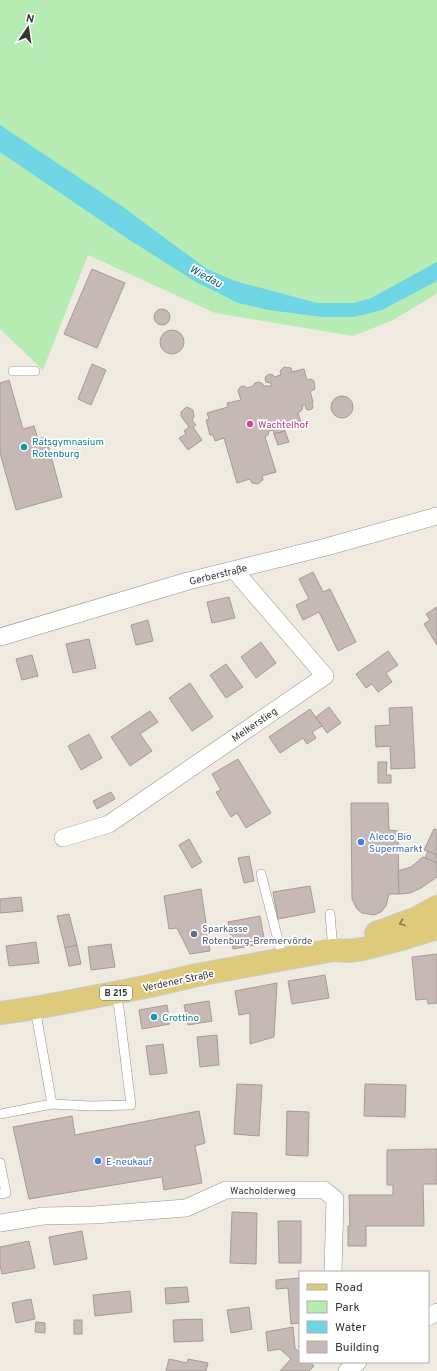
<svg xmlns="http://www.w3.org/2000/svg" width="437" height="1371" font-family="Overpass,sans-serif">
<rect width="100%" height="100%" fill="#efeadf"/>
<polygon fill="#b6ecb3" points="0,0 437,0 437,294 391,321 353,336 215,313 88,255 43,370 0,329"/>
<polygon fill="#6dd5e4" points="0,125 123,207 207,269 235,281 317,303 354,303 371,298 437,262 437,281 382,310 354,317 322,317 269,310 238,303 196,282 128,239 0,152"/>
<g fill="#c6b9b5" stroke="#a69996">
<polygon points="92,269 125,283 97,348 64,334"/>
<circle cx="162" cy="317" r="8"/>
<circle cx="172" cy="342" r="12"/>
<polygon points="92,364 106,370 91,405 78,399"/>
<polygon points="284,367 291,368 292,372 304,369 307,380 311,379 314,381 315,388 314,390 310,391 313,402 312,402 313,407 312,409 308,410 306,409 305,404 303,405 302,410 298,413 301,422 284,427 285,431 274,434 273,430 269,431 268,435 265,437 276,472 262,476 263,480 258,484 252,483 250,479 237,483 224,438 215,441 213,435 210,435 206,420 209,419 207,413 228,407 227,403 241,400 238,391 240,387 244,386 247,388 253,386 255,383 259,382 263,384 263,386 271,386 271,383 266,382 265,379 266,376 270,374 273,375 274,377 281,375 280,371"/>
<polygon points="9,380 23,429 34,426 38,439 46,437 62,497 16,510 0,453 0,383"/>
<circle cx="342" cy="407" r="11"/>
<polygon points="187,407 193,410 194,417 192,420 196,425 193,427 202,440 188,450 179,438 186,434 184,431 189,427 181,416 181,412 184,409"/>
<polygon points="285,431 289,442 278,445 274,434"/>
<polygon points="313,572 323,592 330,589 356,642 338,651 319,612 303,620 296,605 309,599 299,579"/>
<polygon points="229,597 235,618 212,623 207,602"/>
<polygon points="437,607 437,645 424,624 430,620 426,614"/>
<polygon points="148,620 153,641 136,645 131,625"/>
<polygon points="89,639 96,668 73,673 66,644"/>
<polygon points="261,642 276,663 256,678 241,657"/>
<polygon points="388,651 398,665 386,673 392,682 378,692 372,684 366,688 356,674"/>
<polygon points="32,655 38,676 22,680 16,659"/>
<polygon points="226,664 243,687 226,698 210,675"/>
<polygon points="190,683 213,717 192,731 169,698"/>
<polygon points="329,707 341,723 327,733 316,717"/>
<polygon points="412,707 415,768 391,769 390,746 376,747 375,726 390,725 389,708"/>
<polygon points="310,709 322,726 312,732 316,738 307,744 303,738 280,753 269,737"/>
<polygon points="150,711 158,722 140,734 152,751 130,766 111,737"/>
<polygon points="89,734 102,758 81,770 68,746"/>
<polygon points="238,759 271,813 246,828 237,813 231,817 216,792 221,790 212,774"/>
<polygon points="378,762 387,762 386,775 391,775 391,783 378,783"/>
<polygon points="111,792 115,799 97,809 93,801"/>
<polygon points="351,803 388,803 389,830 398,831 399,894 389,894 386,906 381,912 374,915 362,913 357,909 352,899"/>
<polygon points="434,829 437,830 437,855 424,850"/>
<polygon points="189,839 202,862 192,868 179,845"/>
<polygon points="428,851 437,855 437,863 425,858"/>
<polygon points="249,856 254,881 244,883 238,858"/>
<polygon points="423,857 437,863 437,877 421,888 410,893 399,894 398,871 411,867"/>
<polygon points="310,886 315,912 278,919 273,892"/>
<polygon points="201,889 210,951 190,954 177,928 169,929 164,896"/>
<polygon points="21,897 23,911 0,913 0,899"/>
<polygon points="69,914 77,945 65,948 57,916"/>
<polygon points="260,916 265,943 233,949 228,922"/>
<polygon points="36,942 39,963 9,966 6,946"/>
<polygon points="111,944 115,967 91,970 88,947"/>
<polygon points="77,945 81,964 69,966 65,948"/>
<polygon points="437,954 437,1003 428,1004 427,999 416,1000 412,957"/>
<polygon points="325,975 329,998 292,1004 288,981"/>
<polygon points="277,983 274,1037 250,1044 250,1013 239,1015 235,991"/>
<polygon points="209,1001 212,1021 188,1025 184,1005"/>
<polygon points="167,1005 170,1024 142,1029 139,1010"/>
<polygon points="217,1035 219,1065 200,1067 197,1037"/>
<polygon points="163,1044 167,1073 150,1075 146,1046"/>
<polygon points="237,1084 262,1085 259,1136 234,1134"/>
<polygon points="365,1084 406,1085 405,1117 364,1116"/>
<polygon points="199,1111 205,1143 195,1146 202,1183 164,1190 162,1177 29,1199 13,1127 72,1116 75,1135"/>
<polygon points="287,1111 309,1112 308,1156 286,1155"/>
<polygon points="437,1149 437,1184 423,1184 424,1226 366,1226 366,1246 348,1246 348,1226 350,1226 349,1195 393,1195 393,1185 387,1185 387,1150"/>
<polygon points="232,1212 257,1213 256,1264 230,1263"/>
<polygon points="278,1221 301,1221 301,1263 279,1263"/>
<polygon points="82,1231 87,1259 54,1265 49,1237"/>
<polygon points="29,1241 35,1268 2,1274 0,1265 0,1247"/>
<polygon points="300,1278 300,1323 291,1324 288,1288 276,1289 276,1280"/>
<polygon points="187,1287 189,1302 166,1304 165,1288"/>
<polygon points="130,1291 132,1312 95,1316 93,1295"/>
<polygon points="31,1299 35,1319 16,1323 12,1303"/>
<polygon points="249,1307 252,1329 231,1333 227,1310"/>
<polygon points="202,1319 203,1341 174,1342 173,1320"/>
<rect x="74" y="1320" width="8" height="14"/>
<polygon points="36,1322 45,1323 45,1333 35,1332"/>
<polygon points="293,1327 295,1348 300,1353 300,1362 310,1362 314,1366 309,1371 280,1371 291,1359 280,1349 268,1351 266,1332"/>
<polygon points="169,1359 187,1363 188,1359 208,1363 206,1371 166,1371"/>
</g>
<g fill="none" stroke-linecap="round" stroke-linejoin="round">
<defs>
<g id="service">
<polyline points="13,371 35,371"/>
<polyline points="261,874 283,959"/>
<polyline points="330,914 333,950"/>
<polyline points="35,1008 52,1104"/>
<polyline points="0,1114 52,1104 91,1106 131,1105 119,1008 114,993"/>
<polyline points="0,1163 6,1193 0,1194"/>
</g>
<g id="minor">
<polyline points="0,637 188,581 326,547 437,516"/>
<polyline points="63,838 109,824 325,676 234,570"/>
<polyline points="0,1223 43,1216 94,1215 186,1208 226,1190 324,1190 335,1199 333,1272"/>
<polyline points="428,1317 437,1312"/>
<polyline points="347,1371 358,1362"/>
</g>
<g id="primary">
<polyline points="376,933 417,918 437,907"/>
<polyline points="0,1013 35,1008 114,993 150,986 197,975 333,950 348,951 363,949 398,940 437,928"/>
</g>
</defs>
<use href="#service" stroke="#979389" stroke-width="10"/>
<use href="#minor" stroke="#979389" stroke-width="18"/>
<use href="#primary" stroke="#cbcac9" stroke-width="24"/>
<use href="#service" stroke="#fff" stroke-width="9"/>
<use href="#minor" stroke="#fff" stroke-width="17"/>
<use href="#primary" stroke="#ddca7a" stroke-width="22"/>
</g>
<defs><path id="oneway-chevron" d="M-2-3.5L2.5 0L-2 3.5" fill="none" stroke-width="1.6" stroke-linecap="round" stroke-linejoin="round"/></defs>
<use stroke="#817851" href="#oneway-chevron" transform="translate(402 923) rotate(160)"/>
<circle fill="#d1479c" stroke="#fff" stroke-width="1.5" cx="250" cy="424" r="4"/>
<g fill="#0f9aa8" stroke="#fff" stroke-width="1.5">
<circle cx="24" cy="447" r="4"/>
<circle cx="154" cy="1017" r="4"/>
</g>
<g fill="#3f7fe0" stroke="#fff" stroke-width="1.5">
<circle cx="361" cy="842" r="4"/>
<circle cx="98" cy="1161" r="4"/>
</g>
<circle fill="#5c6f8a" stroke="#fff" stroke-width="1.5" cx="194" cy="934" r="4"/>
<g text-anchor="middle" stroke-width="3.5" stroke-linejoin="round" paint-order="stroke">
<rect fill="#fff" stroke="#72716e" stroke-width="1" x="100" y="986" width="32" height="14" rx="3"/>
<g font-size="9" font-weight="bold" fill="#363430">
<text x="116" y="996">B 215</text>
</g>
<g font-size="10" fill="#b23c85" stroke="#fff" text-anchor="start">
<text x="258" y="428">Wachtelhof</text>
</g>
<g font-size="10" fill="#0d838f" stroke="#fff" text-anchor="start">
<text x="32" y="445">Ratsgymnasium<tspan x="32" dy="12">Rotenburg</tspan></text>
<text x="162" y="1021">Grottino</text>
</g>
<g font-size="10" fill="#363430" stroke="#fff">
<text transform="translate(218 574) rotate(-14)" y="4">Gerberstraße</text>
<text transform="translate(254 724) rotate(-34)" y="4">Melkerstieg</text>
<text transform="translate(178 980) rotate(-12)" y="4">Verdener Straße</text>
<text x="263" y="1194">Wacholderweg</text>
</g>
<g font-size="10" fill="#366cbe" stroke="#fff" text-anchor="start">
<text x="369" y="840">Aleco Bio<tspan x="369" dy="12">Supermarkt</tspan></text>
<text x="106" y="1165">E-neukauf</text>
</g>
<g font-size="10" fill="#4e5e75" stroke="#fff" text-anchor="start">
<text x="202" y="932">Sparkasse<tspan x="202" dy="12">Rotenburg-Bremervörde</tspan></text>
</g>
<g font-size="11" font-style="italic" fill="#00606a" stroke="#fff">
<text transform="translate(206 276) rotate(28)" y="4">Wiedau</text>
</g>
</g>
<rect x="299" y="1271" width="130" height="92" fill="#ffffff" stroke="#afaeac"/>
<rect x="307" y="1284" width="20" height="6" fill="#ddca7a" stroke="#afaeac"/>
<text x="335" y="1291" font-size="12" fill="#363430">Road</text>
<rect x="307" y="1301" width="20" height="12" fill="#b6ecb3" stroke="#afaeac"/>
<text x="335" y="1311" font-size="12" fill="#363430">Park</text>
<rect x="307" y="1321" width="20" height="12" fill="#6dd5e4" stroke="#afaeac"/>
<text x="335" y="1331" font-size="12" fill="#363430">Water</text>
<rect x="307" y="1341" width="20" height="12" fill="#c6b9b5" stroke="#afaeac"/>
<text x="335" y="1351" font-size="12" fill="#363430">Building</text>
<g transform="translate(28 28) rotate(13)" stroke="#ffffff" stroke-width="3" paint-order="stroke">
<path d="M0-3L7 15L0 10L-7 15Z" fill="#363430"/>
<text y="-6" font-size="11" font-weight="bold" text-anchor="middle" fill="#363430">N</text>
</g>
</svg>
